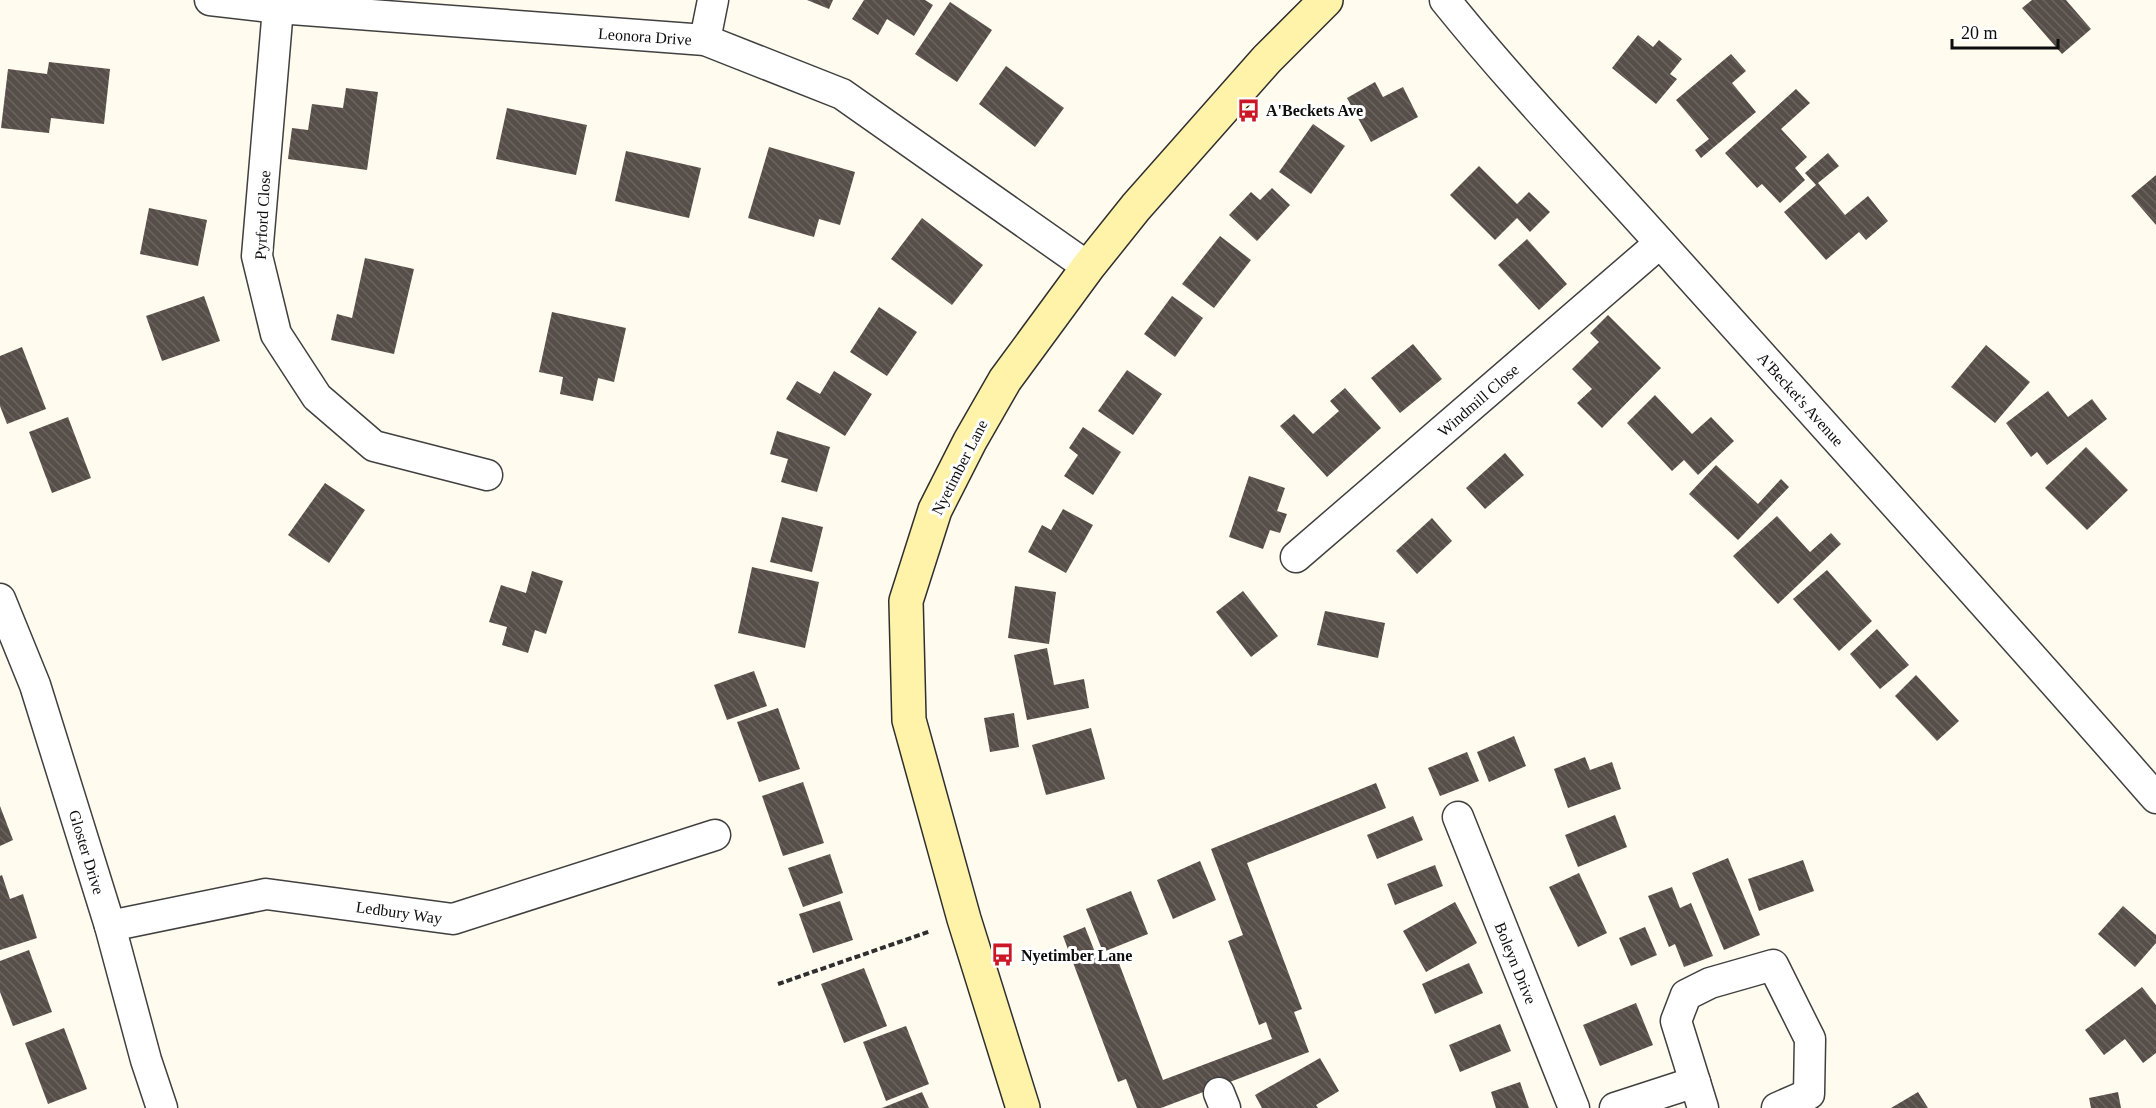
<svg xmlns="http://www.w3.org/2000/svg" width="2156" height="1108" font-family="'Times New Roman',serif">
<defs>
<pattern id="building-back-hatch" width="6" height="6" patternUnits="userSpaceOnUse" patternTransform="scale(1.5)"><rect width="6" height="6" fill="#574e49"/><path d="M-1 5l2 2M0 0l6 6M5-1l2 2" fill="none" stroke="#6a635f"/></pattern>
</defs>
<rect width="100%" height="100%" fill="#fffbee"/>
<g fill="url(#building-back-hatch)">
<polygon points="807,0 833,0 829,9"/>
<polygon points="864,0 925,0 933,5 914,36 887,19 878,35 852,19"/>
<polygon points="2032,0 2066,0 2091,29 2062,54 2022,8"/>
<polygon points="950,2 992,30 957,82 915,54"/>
<polygon points="1638,35 1653,47 1659,40 1682,59 1670,74 1677,79 1656,104 1612,68"/>
<polygon points="1731,54 1746,71 1732,83 1756,112 1701,158 1695,150 1709,139 1676,100"/>
<polygon points="49,62 110,69 104,124 51,118 49,133 1,128 8,69 47,74"/>
<polygon points="1006,66 1064,108 1035,147 979,104"/>
<polygon points="1375,82 1383,97 1403,87 1418,117 1371,142 1347,98"/>
<polygon points="346,88 378,92 367,170 288,159 292,128 308,130 312,104 343,108"/>
<polygon points="1796,89 1810,103 1781,129 1807,157 1795,168 1805,180 1780,203 1762,184 1757,188 1725,153"/>
<polygon points="507,108 587,125 576,175 496,159"/>
<polygon points="1313,124 1345,146 1311,194 1279,172"/>
<polygon points="769,147 855,172 840,225 819,219 814,237 748,218"/>
<polygon points="626,151 701,168 689,218 615,201"/>
<polygon points="1828,153 1839,166 1818,183 1845,215 1868,196 1888,221 1866,240 1859,232 1826,260 1784,212 1816,185 1805,173"/>
<polygon points="1479,166 1517,204 1529,192 1550,212 1530,232 1517,218 1495,240 1450,195"/>
<polygon points="2156,175 2156,225 2131,196"/>
<polygon points="1272,188 1290,205 1257,241 1229,215 1251,192 1260,200"/>
<polygon points="149,208 207,220 198,266 140,254"/>
<polygon points="922,218 983,265 952,305 891,259"/>
<polygon points="1220,236 1251,260 1214,308 1182,284"/>
<polygon points="1527,239 1567,284 1539,310 1498,265"/>
<polygon points="365,258 414,269 394,354 331,340 337,314 352,318"/>
<polygon points="204,296 220,341 162,361 146,316"/>
<polygon points="1172,296 1203,318 1175,357 1144,334"/>
<polygon points="879,307 917,332 887,376 850,352"/>
<polygon points="552,312 626,328 614,382 598,378 593,401 560,394 563,377 539,372"/>
<polygon points="1608,315 1661,368 1602,428 1577,403 1592,389 1572,369 1599,342 1590,333"/>
<polygon points="1413,344 1442,379 1400,413 1371,378"/>
<polygon points="1986,345 2030,382 1995,423 1951,387"/>
<polygon points="22,347 46,409 7,424 0,406 0,356"/>
<polygon points="1127,370 1162,394 1133,435 1098,411"/>
<polygon points="834,371 872,394 845,436 786,399 797,381 820,394"/>
<polygon points="1345,388 1381,428 1327,477 1280,426 1294,414 1313,434 1339,411 1330,401"/>
<polygon points="2048,391 2068,417 2092,399 2107,419 2047,465 2037,452 2031,457 2006,423"/>
<polygon points="1655,395 1692,434 1711,417 1734,441 1698,475 1684,460 1672,471 1627,423"/>
<polygon points="68,417 91,478 52,493 29,432"/>
<polygon points="1083,427 1121,452 1093,495 1064,476 1078,455 1069,448"/>
<polygon points="777,431 830,447 817,492 781,482 788,459 770,454"/>
<polygon points="2086,447 2128,490 2087,530 2045,488"/>
<polygon points="1505,453 1524,475 1485,509 1466,488"/>
<polygon points="1716,465 1758,504 1781,479 1789,487 1738,540 1689,494"/>
<polygon points="1249,476 1285,488 1277,511 1287,514 1280,533 1270,530 1263,549 1229,537"/>
<polygon points="325,483 365,510 329,563 288,535"/>
<polygon points="1063,509 1093,525 1066,573 1028,552 1042,525 1051,530"/>
<polygon points="1777,516 1810,552 1831,533 1841,544 1778,604 1733,556"/>
<polygon points="782,517 823,527 812,572 770,562"/>
<polygon points="1432,518 1452,541 1417,574 1396,551"/>
<polygon points="752,567 819,582 805,648 738,633"/>
<polygon points="1827,570 1872,621 1839,651 1793,599"/>
<polygon points="532,571 563,581 546,634 535,630 528,653 502,645 507,627 489,622 501,585 526,593"/>
<polygon points="1015,586 1056,592 1049,644 1008,638"/>
<polygon points="1243,591 1278,636 1251,657 1216,612"/>
<polygon points="1325,611 1385,623 1378,658 1317,645"/>
<polygon points="1877,629 1909,665 1880,689 1850,654"/>
<polygon points="1047,648 1054,685 1084,679 1089,708 1027,720 1014,655"/>
<polygon points="754,671 767,706 727,720 714,685"/>
<polygon points="1916,675 1959,721 1937,741 1895,696"/>
<polygon points="778,708 800,769 759,782 737,722"/>
<polygon points="1014,713 1019,747 990,752 984,718"/>
<polygon points="1091,728 1105,779 1046,795 1032,745"/>
<polygon points="1514,736 1526,766 1489,782 1477,752"/>
<polygon points="1467,752 1479,781 1440,796 1428,768"/>
<polygon points="1585,757 1590,770 1612,762 1621,789 1568,808 1554,769"/>
<polygon points="803,782 824,843 783,856 762,796"/>
<polygon points="1376,783 1386,808 1247,863 1302,1009 1294,1012 1309,1052 1161,1108 1137,1108 1126,1079 1118,1082 1063,936 1085,927 1100,965 1117,958 1163,1080 1272,1039 1266,1022 1259,1025 1228,941 1243,935 1211,849"/>
<polygon points="0,806 13,840 0,846"/>
<polygon points="1615,815 1627,847 1578,867 1565,835"/>
<polygon points="1413,816 1423,840 1377,859 1367,835"/>
<polygon points="830,854 843,893 803,907 788,868"/>
<polygon points="1728,858 1760,935 1724,950 1692,873"/>
<polygon points="1803,860 1814,891 1759,911 1748,879"/>
<polygon points="1200,861 1216,900 1173,919 1157,880"/>
<polygon points="1435,865 1443,886 1395,905 1387,884"/>
<polygon points="1579,873 1607,933 1578,947 1549,887"/>
<polygon points="2,875 10,899 23,894 37,938 0,950 0,876"/>
<polygon points="1672,887 1680,908 1691,903 1713,956 1684,967 1675,944 1669,947 1648,896"/>
<polygon points="1131,891 1148,934 1103,952 1086,909"/>
<polygon points="840,901 853,940 813,953 799,914"/>
<polygon points="1455,902 1477,943 1426,972 1403,931"/>
<polygon points="2123,906 2156,935 2156,943 2135,967 2098,934"/>
<polygon points="1645,927 1657,955 1631,966 1619,938"/>
<polygon points="29,950 52,1012 13,1026 0,992 0,961"/>
<polygon points="1469,963 1483,993 1435,1014 1422,984"/>
<polygon points="864,968 887,1026 844,1043 821,984"/>
<polygon points="2142,987 2156,1005 2156,1053 2143,1063 2125,1039 2104,1055 2085,1030"/>
<polygon points="1636,1003 1653,1045 1600,1066 1583,1025"/>
<polygon points="1500,1024 1511,1051 1460,1072 1449,1045"/>
<polygon points="906,1026 929,1084 886,1101 863,1042"/>
<polygon points="64,1028 87,1089 48,1104 25,1043"/>
<polygon points="1320,1058 1339,1091 1316,1105 1318,1108 1262,1108 1255,1095"/>
<polygon points="1520,1082 1529,1108 1496,1108 1491,1092"/>
<polygon points="922,1092 929,1108 882,1108"/>
<polygon points="1918,1092 1928,1108 1891,1108"/>
<polygon points="2118,1092 2121,1108 2091,1108 2089,1098"/>
</g>
<g fill="none" stroke-linecap="round" stroke-linejoin="round">
<defs>
<g id="street">
<polyline points="210,0 278,8 705,40 842,94 1088,267"/>
<path d="M 1445,0 C 1519,92 1602,177 1680,265 C 1839,442 1999,618 2156,798"/>
<polyline points="278,8 257,256 276,334 317,397 374,446 487,475"/>
<polyline points="705,40 713,0"/>
<polyline points="1296,557 1660,243"/>
<polyline points="0,599 35,685 110,926 146,1060 162,1108"/>
<polyline points="1458,817 1574,1108"/>
<polyline points="110,926 266,894 453,919 715,835"/>
<polyline points="1219,1093 1225,1108"/>
<polyline points="1615,1108 1695,1082"/>
<polyline points="1703,1108 1676,1021 1686,995 1710,983 1773,965 1810,1039 1809,1094 1777,1108"/>
</g>
<polyline id="secondary" points="1023,1108 964,919 909,720 906,601 935,510 970,441 1005,380 1088,267 1136,207 1267,59 1326,0"/>
</defs>
<use href="#street" stroke="#404040" stroke-width="33"/>
<use href="#secondary" stroke="#2f2f2f" stroke-width="36"/>
<polyline stroke="#2f2f2f" stroke-width="4" stroke-dasharray="6 3" stroke-linecap="butt" points="778,984 931,931"/>
<use href="#street" stroke="#fff" stroke-width="30"/>
<use href="#secondary" stroke="#fff2a9" stroke-width="33"/>
</g>
<defs>
<symbol id="bus-bare" viewBox="-9 -9 18 18"><path d="M-5-6H5V4H4V6H2V4H-2V6H-4V4H-5ZM-3.5-4V0h7V-4ZM-3.5 1.2v1.5H-2V1.2ZM2 1.2v1.5H3.5V1.2Z" fill="#cc1726" stroke="#fff" stroke-width="2.5" paint-order="stroke"/></symbol>
</defs>
<g fill-rule="evenodd">
<use href="#bus-bare" x="1232" y="94" width="33" height="33"/>
<use href="#bus-bare" x="986" y="938" width="33" height="33"/>
</g>
<g text-anchor="middle" stroke-width="6" stroke-linejoin="round" paint-order="stroke">
<g font-size="16" fill="#0d0d0d" stroke="#fff">
<text transform="translate(645 36) rotate(4)" y="6">Leonora Drive</text>
<text transform="translate(262 215) rotate(-87)" y="6">Pyrford Close</text>
<text transform="translate(1801 399) rotate(48)" y="6">A'Becket's Avenue</text>
<text transform="translate(1478 400) rotate(-41)" y="6">Windmill Close</text>
<text transform="translate(959 467) rotate(-63)" y="6">Nyetimber Lane</text>
<text transform="translate(87 852) rotate(73)" y="6">Gloster Drive</text>
<text transform="translate(399 912) rotate(8)" y="6">Ledbury Way</text>
<text transform="translate(1516 963) rotate(68)" y="6">Boleyn Drive</text>
</g>
<g font-size="16" font-weight="bold" fill="#0d0d0d" stroke="#fff" text-anchor="start">
<text x="1266" y="116">A'Beckets Ave</text>
<text x="1021" y="961">Nyetimber Lane</text>
</g>
</g>
<path d="M1952 39v9h106v-9" fill="none" stroke="#0d0d0d" stroke-width="3"/>
<text x="1961" y="39" font-size="18" fill="#0d0d0d" stroke="#ffffff" stroke-width="4.5" paint-order="stroke">20 m</text>
</svg>
